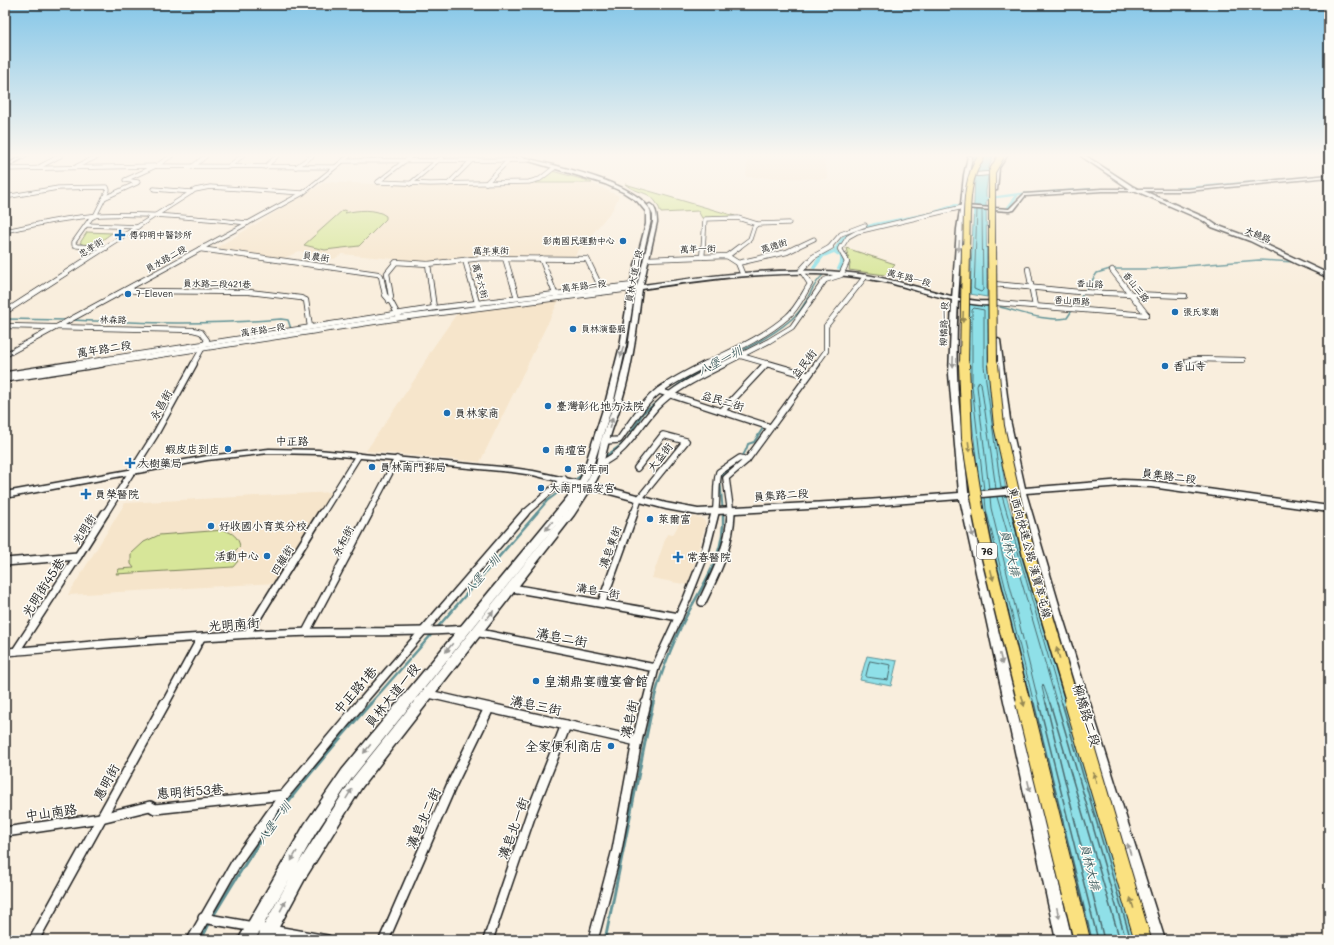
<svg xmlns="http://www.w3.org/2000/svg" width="1334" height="945" font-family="Mali,'LXGW WenKai TC',sans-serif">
<rect width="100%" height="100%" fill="#f9eedd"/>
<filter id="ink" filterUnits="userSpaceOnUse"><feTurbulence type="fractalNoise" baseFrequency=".025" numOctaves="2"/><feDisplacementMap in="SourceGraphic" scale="8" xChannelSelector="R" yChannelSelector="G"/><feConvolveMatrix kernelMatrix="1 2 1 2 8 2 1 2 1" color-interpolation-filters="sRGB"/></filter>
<g filter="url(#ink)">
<g fill="#f6e5cb">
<polygon points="748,156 823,156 828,179 746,177"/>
<polygon points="325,182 424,186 536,183 592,183 619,196 613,209 574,256 496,255 426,262 342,254 334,259 299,251 285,258 213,250"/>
<polygon points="559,300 480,462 366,451 417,376 432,349 458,312"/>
<polygon points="332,492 275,583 68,595 125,503"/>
<polygon points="683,516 702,518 706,523 688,585 652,578 667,534 673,535"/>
</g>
<g fill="#d7e699" stroke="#7a815a">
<polygon points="552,171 589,181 592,183 536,183"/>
<path d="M 625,184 L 735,216 L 702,218 L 698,211 L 661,213 C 653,188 639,196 625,184 Z"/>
<path d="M 343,210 L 347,211 L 345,213 C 357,210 376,208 386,216 L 386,219 L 359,246 L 325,250 L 304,245 Z"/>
<path d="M 87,232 L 112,233 C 103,239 92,250 80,243 Z"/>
<polygon points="846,248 895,264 885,275 849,270 850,264"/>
<path d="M 224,530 C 233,533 238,537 240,546 L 225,561 L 238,561 L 233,567 L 116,574 L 119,569 L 134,568 L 131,564 L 131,554 L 144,542 L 159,535 Z"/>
<polygon points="462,640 463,641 276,907 274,907 294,869 339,794"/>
</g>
<g fill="#8fe0e8" stroke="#619296">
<polygon points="974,156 993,156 989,167 986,191 987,297 970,294 975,178"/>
<polygon points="968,304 988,305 988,366 1007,499 1135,940 1089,940 982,509 968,386"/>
<polygon points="867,656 897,661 891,686 860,680"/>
</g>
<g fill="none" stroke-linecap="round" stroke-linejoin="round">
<g stroke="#4a6a6e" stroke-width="1">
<polyline points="977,210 974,289 981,292 983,290 982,210"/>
<polyline points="989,489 977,386 979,381 981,383 996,489"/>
<polyline points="984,490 972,386 972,310 974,308 984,310 984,366 1001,488"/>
<polyline points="1002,496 1062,704"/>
<polyline points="990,497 991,508 1039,704"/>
<polyline points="997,497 1057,704"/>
<polyline points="985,498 986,509 1034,704"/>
<polygon points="870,661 891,665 888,680 866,677"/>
<polyline points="1046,704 1042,687 1043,684 1050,704"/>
</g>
<g stroke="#4a6a6e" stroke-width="1.5">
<polyline points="1034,703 1092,940"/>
<polyline points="1039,703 1098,940"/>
<polyline points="1046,703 1104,940"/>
<polyline points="1050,703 1120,940"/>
<polyline points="1057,703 1126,940"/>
<polyline points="1062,703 1131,940"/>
</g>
<g stroke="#619296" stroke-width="1.5">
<polyline points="1321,270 1329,274"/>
<polyline points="485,305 526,300"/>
<path d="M 1000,307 C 1021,312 1045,322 1067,318 L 1097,273 L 1110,269 L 1148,269 L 1259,260 L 1294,262"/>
<polyline points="5,319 66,320"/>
<path d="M 72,320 C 142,323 211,325 281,319 L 288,320 L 291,329"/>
<path d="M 713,365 C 742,350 774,337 797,314 C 808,303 811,285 823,275"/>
</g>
<g stroke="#619296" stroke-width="2">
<polyline points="670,391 686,379 714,364"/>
<polyline points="603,458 625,442 643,413 662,398"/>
<polyline points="536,514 547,501 584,473"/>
<path d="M 723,514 L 720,478 C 732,464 742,464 748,444 L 754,442 L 763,428"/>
</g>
<g stroke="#619296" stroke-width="2.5">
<polyline points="436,629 537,513"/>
<polyline points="370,704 432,634"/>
<path d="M 653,704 C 659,678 669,653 680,629 C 698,589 726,560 723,513"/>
</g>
<g stroke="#619296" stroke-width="3">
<path d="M 212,918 C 233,883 254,848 278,815 C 307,776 339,739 371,703"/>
<polyline points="201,940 210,922"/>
<polyline points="605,940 653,703"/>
</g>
<g fill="#8fe0e8" fill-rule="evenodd">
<polygon points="1329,174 1329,176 1174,190 1172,189 1174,188"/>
<polygon points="1092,188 1154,188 1156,189 1154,190 1092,190 1019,195 1008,210 1007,210 996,209 994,208 996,207 1006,208 1015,196 982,200 980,199 982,198 1018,193"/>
<polygon points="955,204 964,204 966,205 952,208 932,214 865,228 856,231 847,237 842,242 837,251 844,257 844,262 841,270 837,269 840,262 840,257 834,253 824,257 815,269 811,268 820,255 833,250 842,237 853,230 874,223 931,212"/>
</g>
<defs>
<g id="minor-far4">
<polyline points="343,161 529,160"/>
<polyline points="77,166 99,156"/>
<polyline points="39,167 60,156"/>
<polyline points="192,167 206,156"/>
<polyline points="228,167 242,156"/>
<polyline points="265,167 277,156"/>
<polyline points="296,167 312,156"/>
<polyline points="5,169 156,166 335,167"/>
<polyline points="969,175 996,173"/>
<polyline points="138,182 125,180 156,166 171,156"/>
<polyline points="378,182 430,184 529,182 540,179 554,168"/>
<polyline points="378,182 411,156"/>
<polyline points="486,183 509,160"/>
<polyline points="410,184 443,156"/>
<polyline points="448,184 472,160"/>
<polyline points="154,189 192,192"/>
<polyline points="5,197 58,188 107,187 108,190 95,216 91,218 74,242 74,245 77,246 106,248"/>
<polyline points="104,198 137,183"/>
<polyline points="87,225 138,227"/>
<path d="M 5,231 C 37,224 69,217 101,215 C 150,213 199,218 248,223"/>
<polyline points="104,248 195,190 210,187 303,193"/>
<polyline points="202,248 303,193 349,156"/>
<polyline points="703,248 705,219 738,218 757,224 789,223"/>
<polyline points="738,248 750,239 754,227 757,224"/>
<polyline points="795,248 814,239"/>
<polyline points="829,248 841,234 865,225"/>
<polyline points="841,248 848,237 857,232 963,207"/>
</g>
<g id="minor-far3">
<polyline points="94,247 106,248"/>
<polyline points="200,249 378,274 381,276 385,295 391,302 399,317"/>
<polyline points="727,256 739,247"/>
<polyline points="702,257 703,247"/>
<polyline points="505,258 517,298"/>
<polyline points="541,258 556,296"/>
<polyline points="646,259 727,256 738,263 742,273"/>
<polyline points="465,260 478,306"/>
<polyline points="738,263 787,252 797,247"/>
<polyline points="428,264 434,308"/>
<polyline points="1028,269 1035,306"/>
<polyline points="1112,270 1147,315"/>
<polyline points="994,284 1079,292 1185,296"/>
<polyline points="128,289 134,291 249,292 301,298 306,300 310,327"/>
<polyline points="389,301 391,297 387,273 396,262 428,264 482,258 587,259 601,288"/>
<polyline points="996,303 1147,315"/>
<polyline points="5,312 106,247"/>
<polyline points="5,326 193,330 201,332 207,340 193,365"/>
<polyline points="5,355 204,247"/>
<polyline points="741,356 772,365"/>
<polyline points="1187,361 1195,359 1243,360"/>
<polyline points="69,365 434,308 633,285"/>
<polyline points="95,365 400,318 631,289"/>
<path d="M 703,365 C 732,351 763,338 787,317 C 797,309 803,295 810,284 L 801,270 L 813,257 L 831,247"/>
<polyline points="722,365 769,341 792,327 825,280 841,275 847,262 840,249 841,247"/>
<polyline points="765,365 767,363"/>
<polyline points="816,365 826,351 826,326 865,277"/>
</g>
<g id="minor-far2">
<polyline points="769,364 807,375"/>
<polyline points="5,375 75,364"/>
<polyline points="5,379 102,364"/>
<polyline points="659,391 770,427"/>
<polyline points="722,411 766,364"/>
<path d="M 605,441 L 619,440 C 631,423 643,403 660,390 C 674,380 690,372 706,364"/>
<path d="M 600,464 C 628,451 636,429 656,407 C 674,388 700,376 724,364"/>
<polyline points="105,514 155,435 194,364"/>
<polyline points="322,514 358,456"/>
<polyline points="368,514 397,459"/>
<polyline points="524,514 564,479"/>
<polyline points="634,514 639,499 686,441 663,435 637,468"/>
<path d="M 715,514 C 718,500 715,486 719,472 L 740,458 L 747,460"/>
<polyline points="731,514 726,478 747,460 817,364"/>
</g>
<g id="minor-far1">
<polyline points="5,562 78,556 105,513"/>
<polyline points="512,588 679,617"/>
<polyline points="602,602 634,513"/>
<path d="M 702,602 C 716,573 730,546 731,513"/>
<polyline points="306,632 369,513"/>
<polyline points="475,632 655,668"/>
<polyline points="247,634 322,513"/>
<polyline points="16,651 78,556"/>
<path d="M 5,652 C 98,645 190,636 283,633 C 344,630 405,634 465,629"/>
<polyline points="429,694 472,704"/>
<polyline points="165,704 201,638"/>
<polyline points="360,704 525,513"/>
<polyline points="646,704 655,668 687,599 704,556 715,513"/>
</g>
<g id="minor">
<polyline points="468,703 637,741"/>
<polyline points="5,832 101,818 150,806 155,809 284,795"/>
<polyline points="203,918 327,940"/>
<polyline points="34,940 165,703"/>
<polyline points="192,940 236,863 284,795 361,703"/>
<polyline points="384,940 452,784 489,708"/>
<polyline points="488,940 532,811 566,725"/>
<polyline points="593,940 617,850 637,741 646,703"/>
</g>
<g id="tertiary">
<polygon points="22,156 27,156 5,168 5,165"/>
<path d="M 512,156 L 518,156 C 551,165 630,180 649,208 C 651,212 651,216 651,220 L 636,286 L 637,286 L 653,222 L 653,215 L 648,205 L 650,204 C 656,207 657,215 657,222 L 643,285 C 714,275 788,265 860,274 C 892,279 923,289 955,297 C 962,299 970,300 978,301 C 985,302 994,300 999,303 C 985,313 909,288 890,283 C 809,265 723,277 642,289 C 637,326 633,364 622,400 C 619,414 612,427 609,441 C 606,451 600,484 589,488 L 585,485 L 596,464 L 601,441 L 615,400 L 628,347 L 636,290 L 635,290 L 626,346 L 614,400 L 590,475 L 584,486 L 581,487 L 533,475 L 512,472 L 318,454 L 269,453 L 207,460 L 5,498 L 5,492 L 207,456 L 269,449 L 318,450 L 512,468 L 533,471 L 579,481 L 582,475 L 606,400 L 620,346 L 630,285 L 646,224 L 646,212 L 637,201 L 623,192 L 605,184 L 563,171 Z"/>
<polygon points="1081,156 1086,156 1132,186 1138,189 1188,189 1329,175 1329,177 1188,191 1144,191 1206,218 1216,225 1254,239 1329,274 1329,278 1297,264 1250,241 1212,227 1202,220 1136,191 1102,191 1025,196 1014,210 1009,211 963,208 961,207 963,206 1009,209 1024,194 1102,189 1130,189"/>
</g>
<g id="secondary">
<path d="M 968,156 L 972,156 C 969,172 968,188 967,204 C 960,260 955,318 957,374 C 958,413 965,453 968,492 L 1016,488 C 1005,439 997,390 992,340 L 996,338 L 1000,340 L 1010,420 L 1025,488 L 1123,480 L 1151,481 L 1329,506 L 1329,512 L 1151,487 L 1123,486 L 1026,493 L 1062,615 L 1165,940 L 1149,940 L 1051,615 L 1017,494 L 970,498 L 1072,940 L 1056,940 L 960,499 L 866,506 L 698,515 L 666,509 L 591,489 L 574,515 L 362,787 L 306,877 L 272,940 L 256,940 L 289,880 L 255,940 L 238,940 L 305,824 L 342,770 L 569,495 L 578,482 L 589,482 L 666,503 L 698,509 L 866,500 L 959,493 L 949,374 L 952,299 L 957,229 L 961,204 L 964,175 ZM 571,506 L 352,779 L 298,864 L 315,834 L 352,778 Z"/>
<polygon points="1003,156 1007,156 999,168 997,190 992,191 995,168"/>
</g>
</defs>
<use href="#minor-far4" stroke="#1c1c1c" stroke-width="5"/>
<use href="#minor-far3" stroke="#1c1c1c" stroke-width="6"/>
<use href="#minor-far2" stroke="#1c1c1c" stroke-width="8"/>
<use href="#minor-far1" stroke="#1c1c1c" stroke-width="10"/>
<use href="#minor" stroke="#1c1c1c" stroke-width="12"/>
<use href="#tertiary" stroke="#1c1c1c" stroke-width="3"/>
<use href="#secondary" stroke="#1c1c1c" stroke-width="3"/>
<use href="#minor-far4" stroke="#fdfcf7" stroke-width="3.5"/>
<use href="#minor-far3" stroke="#fdfcf7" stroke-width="4.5"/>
<use href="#minor-far2" stroke="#fdfcf7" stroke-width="5.5"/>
<use href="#minor-far1" stroke="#fdfcf7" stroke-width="7"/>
<use href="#minor" stroke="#fdfcf7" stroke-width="9"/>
<use href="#tertiary" fill="#fdfcf7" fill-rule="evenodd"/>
<use href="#secondary" fill="#fdfcf7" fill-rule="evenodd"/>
<defs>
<g id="trunk-bridge-far4">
<path d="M 966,248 C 968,218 963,181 982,156"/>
<polyline points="992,248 992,172 1001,156"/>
</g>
<g id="trunk-bridge-far3">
<polyline points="992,247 993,365"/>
<polyline points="964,365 966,247"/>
</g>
<g id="trunk-bridge-far2">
<polyline points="964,364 967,438 979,514"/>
<polyline points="993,364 999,426 1019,514"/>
</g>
<g id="trunk-bridge-far1">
<polyline points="979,513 987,553 1024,704"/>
<polyline points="1019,513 1029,556 1073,704"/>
</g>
<g id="trunk-bridge">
<polyline points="1024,703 1082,940"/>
<polyline points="1073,703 1143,940"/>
</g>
</defs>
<use href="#trunk-bridge-far4" stroke="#1c1c1c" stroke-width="8" stroke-linecap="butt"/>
<use href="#trunk-bridge-far3" stroke="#1c1c1c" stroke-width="10" stroke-linecap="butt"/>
<use href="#trunk-bridge-far2" stroke="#1c1c1c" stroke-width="12" stroke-linecap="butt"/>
<use href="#trunk-bridge-far1" stroke="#1c1c1c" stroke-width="15" stroke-linecap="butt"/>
<use href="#trunk-bridge" stroke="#1c1c1c" stroke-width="18" stroke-linecap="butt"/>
<use href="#trunk-bridge-far4" stroke="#fae180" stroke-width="6"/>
<use href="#trunk-bridge-far3" stroke="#fae180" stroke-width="8"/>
<use href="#trunk-bridge-far2" stroke="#fae180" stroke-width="10"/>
<use href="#trunk-bridge-far1" stroke="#fae180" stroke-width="12"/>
<use href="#trunk-bridge" stroke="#fae180" stroke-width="16"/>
</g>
<defs><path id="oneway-solid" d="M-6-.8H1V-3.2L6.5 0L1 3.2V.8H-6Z"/></defs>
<g fill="#989794">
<use href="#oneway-solid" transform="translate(959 246) rotate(94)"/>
<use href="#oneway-solid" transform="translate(622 352) rotate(104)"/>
<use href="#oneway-solid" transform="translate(953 362) rotate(92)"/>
<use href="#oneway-solid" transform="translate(611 423) rotate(-72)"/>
<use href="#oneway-solid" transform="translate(549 526) rotate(129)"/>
<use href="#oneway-solid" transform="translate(972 532) rotate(77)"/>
<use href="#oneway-solid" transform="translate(490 615) rotate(-51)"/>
<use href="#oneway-solid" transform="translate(449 648) rotate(129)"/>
<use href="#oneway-solid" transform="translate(1001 659) rotate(77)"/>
<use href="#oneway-solid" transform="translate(367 749) rotate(129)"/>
<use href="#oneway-solid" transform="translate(1029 786) rotate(77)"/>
<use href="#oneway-solid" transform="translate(349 794) rotate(-58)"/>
<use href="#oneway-solid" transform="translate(1129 849) rotate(-107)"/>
<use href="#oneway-solid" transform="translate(294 856) rotate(120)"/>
<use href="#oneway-solid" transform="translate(283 906) rotate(-62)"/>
<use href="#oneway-solid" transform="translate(1058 913) rotate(77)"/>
</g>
<g fill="#968853">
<use href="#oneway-solid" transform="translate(963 317) rotate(92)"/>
<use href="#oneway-solid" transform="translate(969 447) rotate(83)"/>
<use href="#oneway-solid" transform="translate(992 575) rotate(76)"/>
<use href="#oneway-solid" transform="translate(1058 653) rotate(-107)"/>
<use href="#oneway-solid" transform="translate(1023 701) rotate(76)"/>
<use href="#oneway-solid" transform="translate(1095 778) rotate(-107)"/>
<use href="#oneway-solid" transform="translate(1132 903) rotate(-107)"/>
</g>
</g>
<linearGradient id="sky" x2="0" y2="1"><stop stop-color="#84c6e8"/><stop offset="0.54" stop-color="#fcf7f0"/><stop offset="1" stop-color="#fcf7f0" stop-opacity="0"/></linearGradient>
<rect width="1334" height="288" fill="url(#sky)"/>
<g fill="#1f6fb2" stroke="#fdfcf7" stroke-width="1.5">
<path d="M118 229h4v4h4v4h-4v4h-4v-4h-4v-4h4z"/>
<circle cx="623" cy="241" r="4"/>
<circle cx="128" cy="294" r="4"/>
<circle cx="1175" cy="312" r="4"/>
<circle cx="573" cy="329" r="4"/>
<circle cx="1165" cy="366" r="4"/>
<circle cx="548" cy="406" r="4"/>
<circle cx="447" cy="413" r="4"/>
<circle cx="228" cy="449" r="4"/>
<circle cx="546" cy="450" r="4"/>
<path d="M128 457h4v4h4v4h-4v4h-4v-4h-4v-4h4z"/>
<circle cx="372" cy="467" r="4"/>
<circle cx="568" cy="469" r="4"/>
<circle cx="541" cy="488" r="4"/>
<path d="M84 488h4v4h4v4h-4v4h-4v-4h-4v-4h4z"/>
<circle cx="650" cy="519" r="4"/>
<circle cx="211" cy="526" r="4"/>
<circle cx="267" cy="556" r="4"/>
<path d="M676 551h4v4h4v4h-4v4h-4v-4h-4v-4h4z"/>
<circle cx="536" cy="681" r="4"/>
<circle cx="611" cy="746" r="4"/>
</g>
<g text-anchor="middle" stroke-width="3" stroke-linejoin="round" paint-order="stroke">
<g font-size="9" fill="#1c1c1c" stroke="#fdfcf7" text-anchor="start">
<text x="129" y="238">傅仰明中醫診所</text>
<text x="615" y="244" text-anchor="end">彰南國民運動中心</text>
<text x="136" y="297">7-Eleven</text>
<text x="1183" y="315">張氏家廟</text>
<text x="581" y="332">員林演藝廳</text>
</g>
<g font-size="9" fill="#1c1c1c" stroke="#fdfcf7">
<text transform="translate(1258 235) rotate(22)" y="3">大饒路</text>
<text transform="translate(774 246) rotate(-18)" y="3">萬德街</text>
<text transform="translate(91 248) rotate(-33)" y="3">忠孝街</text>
<text transform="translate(698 249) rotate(-2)" y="3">萬年一街</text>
<text transform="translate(491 251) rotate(-1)" y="3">萬年東街</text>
<text transform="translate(316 257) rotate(8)" y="3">員農街</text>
<text transform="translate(166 259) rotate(-29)" y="3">員水路二段</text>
<text transform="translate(634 276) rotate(-79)" y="3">員林大道二段</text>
<text transform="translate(909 278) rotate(14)" y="3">萬年路一段</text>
<text transform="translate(480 281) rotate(74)" y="3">萬年六街</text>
<text transform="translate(217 284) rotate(1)" y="3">員水路二段421巷</text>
<text transform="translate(1090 284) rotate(3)" y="3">香山路</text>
<text transform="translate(584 286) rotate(-7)" y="3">萬年路一段</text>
<text transform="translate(1136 287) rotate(52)" y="3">香山三路</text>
<text transform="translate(1072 301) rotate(4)" y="3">香山西路</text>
<text transform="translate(113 320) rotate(1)" y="3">林森路</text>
<text transform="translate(944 324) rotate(-88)" y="3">柳橋路一段</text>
<text transform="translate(263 330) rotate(-9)" y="3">萬年路一段</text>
</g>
<rect fill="#fdfcf7" stroke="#605f5e" stroke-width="1" x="977" y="543" width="20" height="16" rx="3"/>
<g font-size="10" font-weight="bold" fill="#1c1c1c">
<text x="987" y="555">76</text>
</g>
<g font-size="11" fill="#1c1c1c" stroke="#fdfcf7">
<text transform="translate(104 349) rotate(-9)" y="4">萬年路二段</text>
<text transform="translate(804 364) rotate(-53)" y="4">益民街</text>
<text transform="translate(723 401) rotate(17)" y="4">益民二街</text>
<text transform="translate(161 405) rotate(-61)" y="4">永昌街</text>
<text transform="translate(292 441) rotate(1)" y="4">中正路</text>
<text transform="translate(660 457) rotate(-52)" y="4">大益街</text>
<text transform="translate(1169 476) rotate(7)" y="4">員集路二段</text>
<text transform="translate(781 495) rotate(-4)" y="4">員集路二段</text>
<text transform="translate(84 529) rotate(-57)" y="4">光明街</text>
<text transform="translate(343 541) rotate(-62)" y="4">永和街</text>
<text transform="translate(610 547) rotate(-70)" y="4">溝皂東街</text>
<text transform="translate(1030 553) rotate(75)" y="4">東西向快速公路 漢寶草屯線</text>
<text transform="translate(282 560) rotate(-58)" y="4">四維街</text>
<text transform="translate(598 591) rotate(10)" y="4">溝皂一街</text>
</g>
<g font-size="11" fill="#1c1c1c" stroke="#fdfcf7" text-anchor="start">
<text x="1173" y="370">香山寺</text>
<text x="556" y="410">臺灣彰化地方法院</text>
<text x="455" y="417">員林家商</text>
<text x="220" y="453" text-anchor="end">蝦皮店到店</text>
<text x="554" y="454">南壇宮</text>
<text x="138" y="467">大樹藥局</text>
<text x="380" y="471">員林南門郵局</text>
<text x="576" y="473">萬年祠</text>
<text x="549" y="492">大南門福安宮</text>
<text x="95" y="498">員榮醫院</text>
<text x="658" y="523">萊爾富</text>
<text x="219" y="530">好收國小育英分校</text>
<text x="259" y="560" text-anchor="end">活動中心</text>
<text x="687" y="561">常春醫院</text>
</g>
<g font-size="12" font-style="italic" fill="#446163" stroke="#fdfcf7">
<text transform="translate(720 361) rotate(-28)" y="4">八堡一圳</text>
<text transform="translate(1010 553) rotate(76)" y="4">員林大排</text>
<text transform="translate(482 575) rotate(-49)" y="4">八堡一圳</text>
<text transform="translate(274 823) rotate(-54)" y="4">八堡一圳</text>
<text transform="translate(1090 867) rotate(76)" y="4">員林大排</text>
</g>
<g font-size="13" fill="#1c1c1c" stroke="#fdfcf7">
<text transform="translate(43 587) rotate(-57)" y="5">光明街45巷</text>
<text transform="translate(234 624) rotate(-4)" y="5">光明南街</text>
<text transform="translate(562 637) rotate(11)" y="5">溝皂二街</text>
<text transform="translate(355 690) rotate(-49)" y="5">中正路1巷</text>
<text transform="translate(392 695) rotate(-51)" y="5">員林大道一段</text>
<text transform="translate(536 705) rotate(12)" y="5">溝皂三街</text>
<text transform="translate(1087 715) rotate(73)" y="5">柳橋路二段</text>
<text transform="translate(629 719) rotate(-77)" y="5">溝皂街</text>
<text transform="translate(106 782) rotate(-61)" y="5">惠明街</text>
<text transform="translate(190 791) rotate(-4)" y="5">惠明街53巷</text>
<text transform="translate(51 812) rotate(-8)" y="5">中山南路</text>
<text transform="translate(423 818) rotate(-66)" y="5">溝皂北二街</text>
<text transform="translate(513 828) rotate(-70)" y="5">溝皂北一街</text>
</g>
<g font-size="13" fill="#1c1c1c" stroke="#fdfcf7" text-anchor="start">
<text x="544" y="686">皇潮鼎宴禮宴會館</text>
<text x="603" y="751" text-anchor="end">全家便利商店</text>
</g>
</g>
<rect width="1334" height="945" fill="none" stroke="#fdfcf7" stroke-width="20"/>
<rect x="10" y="10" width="1314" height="925" fill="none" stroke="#1c1c1c" stroke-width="1.5" filter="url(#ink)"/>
</svg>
